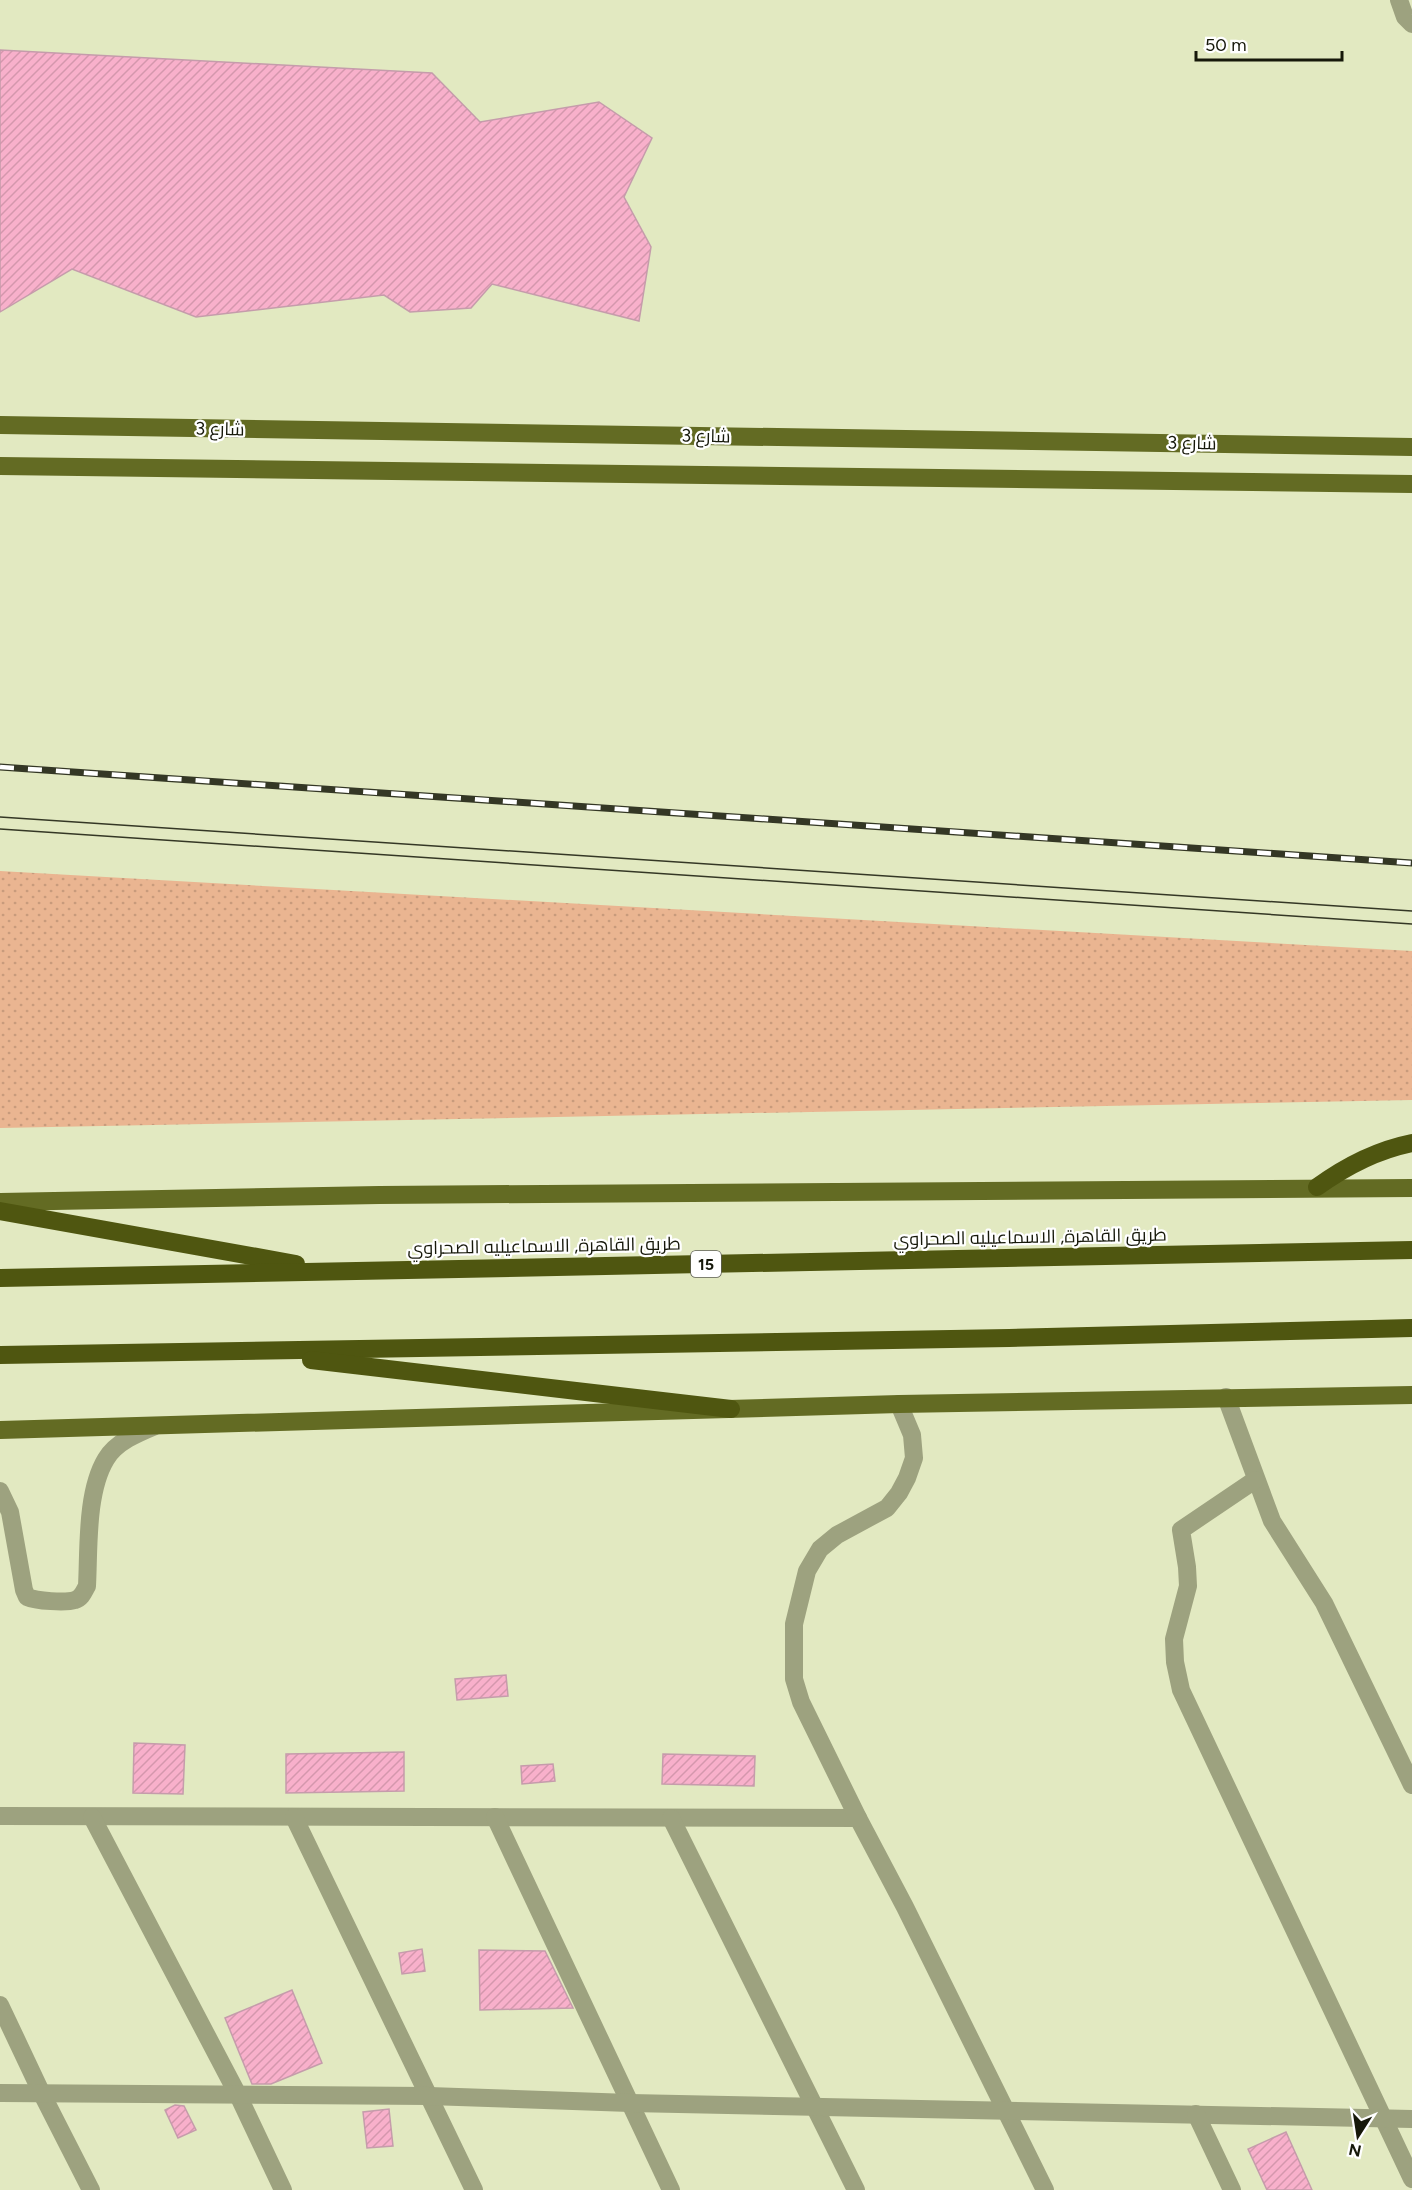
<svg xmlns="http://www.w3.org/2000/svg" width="1412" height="2190" font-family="Figtree,Cairo,sans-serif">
<defs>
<pattern id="grass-dots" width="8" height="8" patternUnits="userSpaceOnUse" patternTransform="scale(1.5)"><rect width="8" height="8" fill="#eab591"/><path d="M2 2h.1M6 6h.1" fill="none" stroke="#c89b7c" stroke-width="1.8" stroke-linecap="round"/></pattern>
<pattern id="building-hatch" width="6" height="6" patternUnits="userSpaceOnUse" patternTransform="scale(1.5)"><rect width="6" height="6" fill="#f8b0cb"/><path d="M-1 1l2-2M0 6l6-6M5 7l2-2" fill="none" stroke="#d497ad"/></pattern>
</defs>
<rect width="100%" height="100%" fill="#e2e9c1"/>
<polygon fill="url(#grass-dots)" points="0,871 1412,951 1412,1100 0,1128"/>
<g fill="url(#building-hatch)" stroke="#c59cab" stroke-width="1.5">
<polygon points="0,50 432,73 480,122 599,102 652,138 624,197 651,247 639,321 492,284 471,308 410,312 384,295 196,317 72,269 0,312"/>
<polygon points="506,1675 508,1696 457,1700 455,1679"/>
<polygon points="134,1743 185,1745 183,1794 133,1793"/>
<polygon points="404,1752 404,1791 286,1793 286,1754"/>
<polygon points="663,1754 755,1756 754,1786 662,1784"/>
<polygon points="553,1764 555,1781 522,1784 521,1766"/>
<polygon points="422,1949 425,1971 402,1974 399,1953"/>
<polygon points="479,1950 545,1951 573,2008 480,2010"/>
<polygon points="292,1990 322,2063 271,2084 252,2084 225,2018"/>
<polygon points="175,2105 184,2106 196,2130 178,2138 165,2110"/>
<polygon points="389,2109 393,2146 367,2148 363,2112"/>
<polygon points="1286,2132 1312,2190 1267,2190 1248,2149"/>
</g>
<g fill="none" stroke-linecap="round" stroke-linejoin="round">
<g stroke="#9da27f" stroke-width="18">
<polyline points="1399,0 1405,17 1412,24"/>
<polyline points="1226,1397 1272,1521 1324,1603 1412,1785"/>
<polyline points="1255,1480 1181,1530 1187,1567 1188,1586 1174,1639 1175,1662 1181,1690 1412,2179"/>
<path d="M 0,1491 L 10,1512 L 24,1590 L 27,1597 C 36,1601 66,1603 75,1600 C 82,1598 84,1591 87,1586 C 89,1548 86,1492 106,1459 C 116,1442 138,1433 155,1426"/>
<polyline points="0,1816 858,1818 905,1907 1045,2190"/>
<polyline points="92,1817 238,2095 283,2190"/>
<polyline points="294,1817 474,2190"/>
<polyline points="495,1817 671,2190"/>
<polyline points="671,1818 856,2190"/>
<polyline points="858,1818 801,1702 794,1679 794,1624 807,1571 820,1549 837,1535 887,1508 899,1493 907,1478 914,1458 912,1435 899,1404"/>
<polyline points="0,2005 42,2094 91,2190"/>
<polyline points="0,2093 429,2096 630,2103 1412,2119"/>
<polyline points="1196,2114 1232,2190"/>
</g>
<g stroke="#636b23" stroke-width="18">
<polyline points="0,425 1412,447"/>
<polyline points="0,466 1412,484"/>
<polyline points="0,1202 379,1195 1412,1188"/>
<polyline points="0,1430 899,1404 1412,1395"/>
</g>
<g stroke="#4f5610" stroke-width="18">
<path d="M 1317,1187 C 1346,1166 1377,1150 1412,1143"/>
<polyline points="0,1211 296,1264"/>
<polyline points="0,1278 1412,1250"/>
<polyline points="0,1355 1009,1338 1412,1328"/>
<polyline points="311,1360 731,1409"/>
</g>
<g stroke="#343725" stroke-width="1.5">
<polyline points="0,817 1412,911"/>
<polyline points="0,829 1412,924"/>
</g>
<defs>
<polyline id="rail" points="0,767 1412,863"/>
</defs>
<use href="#rail" stroke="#343725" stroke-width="7"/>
<use href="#rail" stroke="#fff" stroke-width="4.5" stroke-dasharray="14" stroke-linecap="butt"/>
</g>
<g text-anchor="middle" stroke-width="4.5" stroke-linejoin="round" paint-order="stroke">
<rect fill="#fff" stroke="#5c5d54" stroke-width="1.5" x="691" y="1251" width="30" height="26" rx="4.5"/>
<g font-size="16" font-weight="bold" fill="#16180a">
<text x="706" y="1270">15</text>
</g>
<g font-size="18" fill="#16180a" stroke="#fff">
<text transform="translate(220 429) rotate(1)" y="6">شارع 3</text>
<text transform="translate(706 436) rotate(1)" y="6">شارع 3</text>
<text transform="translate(1192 443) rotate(1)" y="6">شارع 3</text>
<text transform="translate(1030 1237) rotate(-1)" y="6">طريق القاهرة, الاسماعيليه الصحراوي</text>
<text transform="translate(544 1246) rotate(-1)" y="6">طريق القاهرة, الاسماعيليه الصحراوي</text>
</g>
</g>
<g transform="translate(1358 2136) rotate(192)" stroke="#ffffff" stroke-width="4.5" paint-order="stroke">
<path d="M0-4.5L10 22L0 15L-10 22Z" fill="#16180a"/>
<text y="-9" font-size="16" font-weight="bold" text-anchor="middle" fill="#16180a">N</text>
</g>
<path d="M1196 51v9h146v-9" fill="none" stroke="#16180a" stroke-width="3"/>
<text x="1205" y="51" font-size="18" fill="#16180a" stroke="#ffffff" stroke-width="4.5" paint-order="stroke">50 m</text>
</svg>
